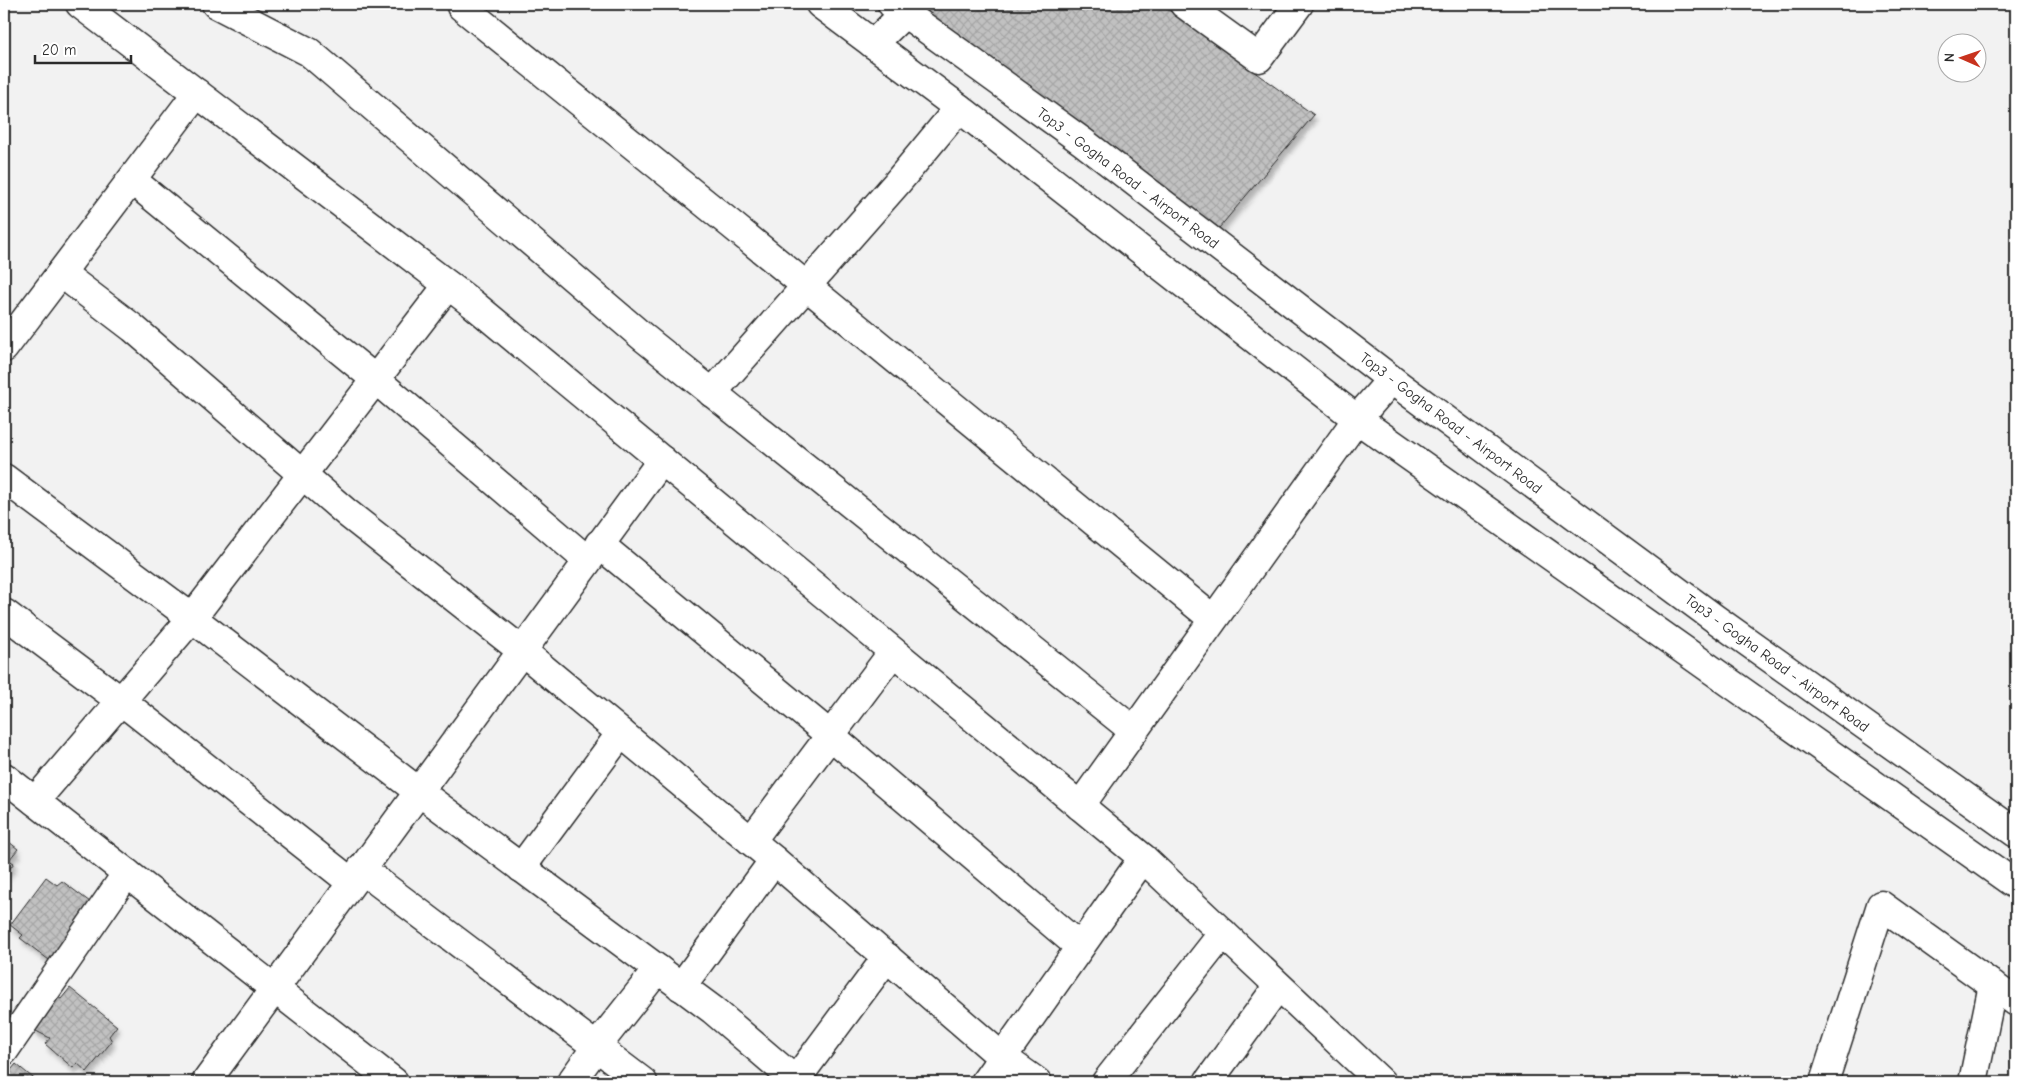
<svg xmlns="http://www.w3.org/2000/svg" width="2020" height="1086" font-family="'Comic Neue',sans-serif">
<defs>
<pattern id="building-cross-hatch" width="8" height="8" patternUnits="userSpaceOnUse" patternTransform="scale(1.25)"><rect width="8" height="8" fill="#c1c1c1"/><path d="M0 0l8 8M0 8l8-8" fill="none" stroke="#a6a6a6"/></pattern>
<filter id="shadow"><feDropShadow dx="3" dy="5.5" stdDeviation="2.5" flood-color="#0004"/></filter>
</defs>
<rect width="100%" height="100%" fill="#f2f2f2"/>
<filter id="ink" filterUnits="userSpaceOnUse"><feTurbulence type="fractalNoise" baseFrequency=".02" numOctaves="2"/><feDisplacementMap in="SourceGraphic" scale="10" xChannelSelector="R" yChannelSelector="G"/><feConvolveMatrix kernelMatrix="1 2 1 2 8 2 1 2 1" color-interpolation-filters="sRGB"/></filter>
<g filter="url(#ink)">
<g fill="url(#building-cross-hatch)" stroke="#2b2b2b" filter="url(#shadow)">
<polygon points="932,4 1160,4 1314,115 1219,228 927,12"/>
<polygon points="4,838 18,849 9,860 14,863 4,876"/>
<polygon points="46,877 57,885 62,881 94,905 68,949 61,944 53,963 20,938 23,935 10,925"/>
<polygon points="70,988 117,1026 109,1036 112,1041 87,1072 77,1063 73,1068 45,1044 50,1038 32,1029 58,997 61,999"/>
<polygon points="16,1064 38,1082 4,1082 4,1074 6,1076"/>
</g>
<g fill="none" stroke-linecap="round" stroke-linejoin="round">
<defs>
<g id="street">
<polyline points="80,4 473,304 1143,858 985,1082"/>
<polyline points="216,4 309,52 644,338 1134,731"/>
<polyline points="1184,4 1259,58 1299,4"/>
<polyline points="461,6 732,225 1213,619"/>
<polyline points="873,44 905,13 911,4"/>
<polyline points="132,180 375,379 587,560"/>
<polyline points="61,273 133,328 347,513 521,650 774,860 1002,1057 1037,1082"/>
<polyline points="448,285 192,618 418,791 713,1010 797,1082"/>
<polyline points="4,348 197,93"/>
<polyline points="712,393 896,184 959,108"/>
<polyline points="4,478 192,618 35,801"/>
<polyline points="599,544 830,735 1080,947"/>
<polyline points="4,613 133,710 351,882"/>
<polyline points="4,777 394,1082"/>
<polyline points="1080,806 1357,419 1391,380"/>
<polyline points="751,841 893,652"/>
<polyline points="1143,858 1381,1082"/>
<polyline points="521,868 621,733"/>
<polyline points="361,869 643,1082"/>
<polyline points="681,987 774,860"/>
<polyline points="4,1051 127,873"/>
<polyline points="795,1081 887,957"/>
<polyline points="206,1082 662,460"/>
<polyline points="571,1082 597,1046 658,969"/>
<polyline points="1106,1082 1223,933"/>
<polyline points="1208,1082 1278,986"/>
<polyline points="1824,1082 1881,905 2016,1002"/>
<polyline points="1973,1082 1993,985"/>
</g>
<g id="primary">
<polyline points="820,4 959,108 1357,419 2016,885"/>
<polyline points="892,4 1083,142 1400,386 1714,618 2016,833"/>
</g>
</defs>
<use href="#street" stroke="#2b2b2b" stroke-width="31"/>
<use href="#primary" stroke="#2b2b2b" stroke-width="31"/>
<use href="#street" stroke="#fff" stroke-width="28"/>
<use href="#primary" stroke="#fff" stroke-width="28"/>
</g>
</g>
<g text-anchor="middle" stroke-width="5" stroke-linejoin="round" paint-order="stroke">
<g font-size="15" fill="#2b2b2b" stroke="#fff">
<text transform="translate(1128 178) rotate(37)" y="5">Top3 - Gogha Road - Airport Road</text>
<text transform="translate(1451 423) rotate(37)" y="5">Top3 - Gogha Road - Airport Road</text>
<text transform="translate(1777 663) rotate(36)" y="5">Top3 - Gogha Road - Airport Road</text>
</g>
</g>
<rect width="2020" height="1086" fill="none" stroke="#fff" stroke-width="20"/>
<rect x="10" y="10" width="2000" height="1066" fill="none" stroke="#2b2b2b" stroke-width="2" filter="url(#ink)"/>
<g transform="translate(1962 58) rotate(272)"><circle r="24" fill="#ffffff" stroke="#aaaaaa"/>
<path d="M0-4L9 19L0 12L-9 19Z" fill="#c8321e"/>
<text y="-8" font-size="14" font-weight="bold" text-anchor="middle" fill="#2b2b2b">N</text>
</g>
<path d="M35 55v8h96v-8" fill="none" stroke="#2b2b2b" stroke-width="2.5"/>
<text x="42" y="55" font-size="15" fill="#2b2b2b" stroke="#ffffff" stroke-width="4" paint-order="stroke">20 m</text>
</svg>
